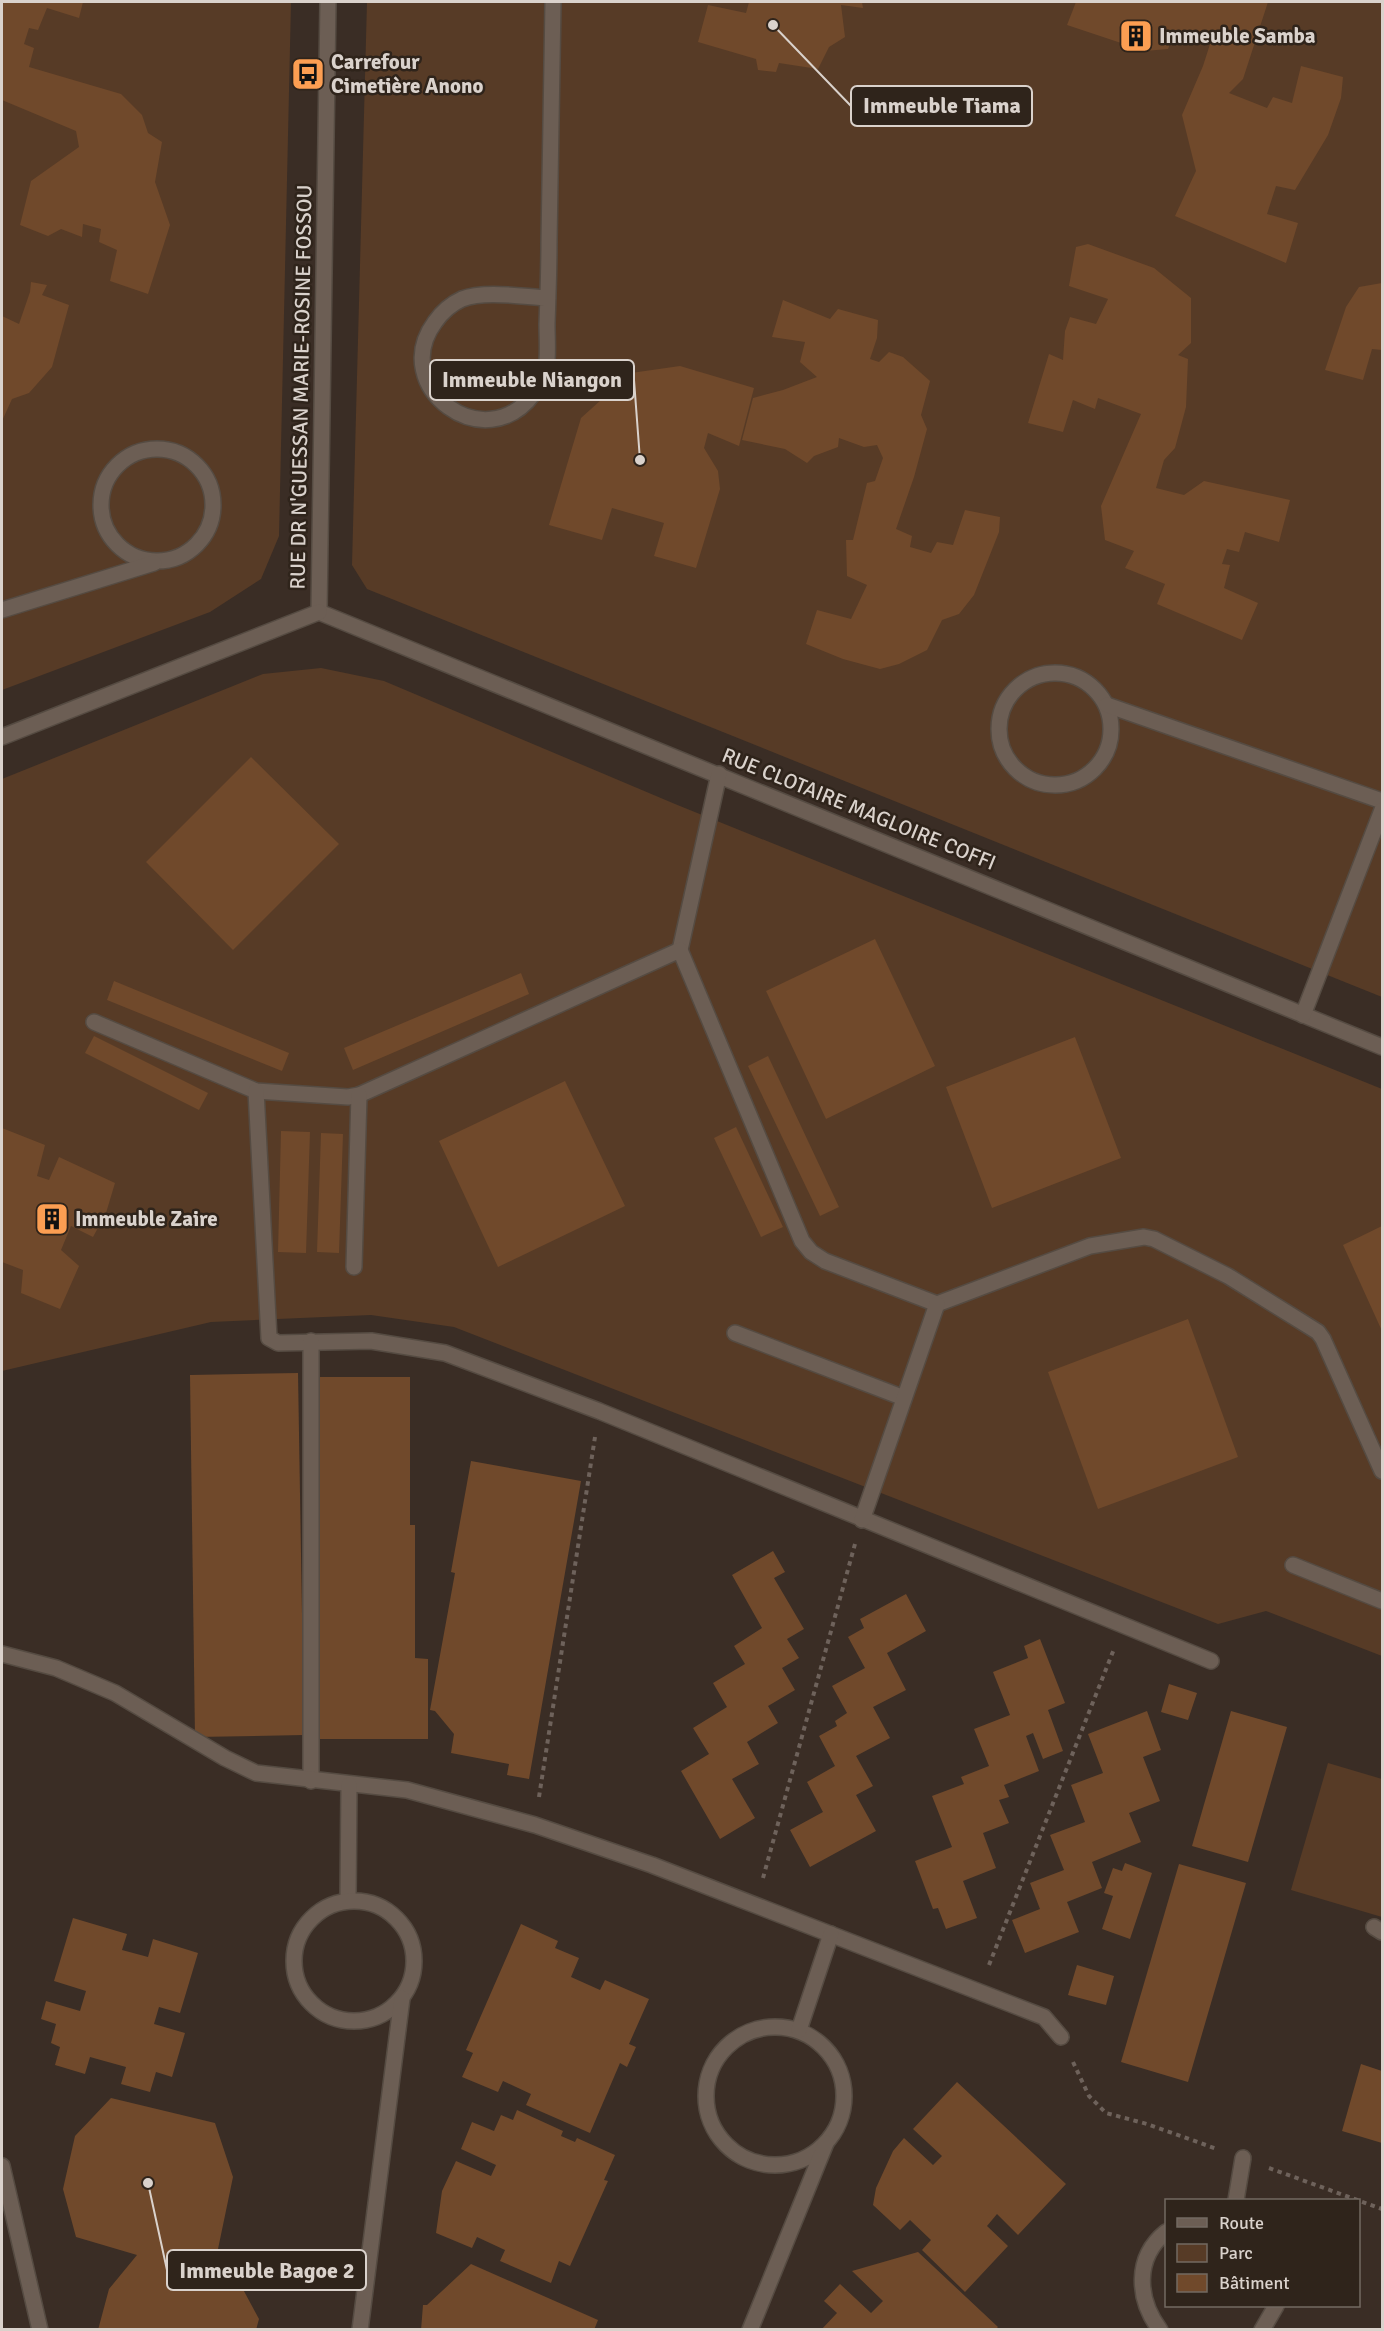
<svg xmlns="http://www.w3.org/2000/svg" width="1384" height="2331" font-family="Signika,sans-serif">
<rect width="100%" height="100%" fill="#3a2d25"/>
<g fill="#573b26">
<polygon points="2,2 291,2 279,536 261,579 210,612 2,690"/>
<polygon points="367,2 1382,2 1382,997 367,589 352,565"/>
<polygon points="321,668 384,681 675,804 1382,1089 1382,1656 1266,1611 1218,1624 454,1327 371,1315 211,1322 2,1371 2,779 263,674"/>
<polygon points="1328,1763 1382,1779 1382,1917 1291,1890"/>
</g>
<g fill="#70492b">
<polygon points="2,2 83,2 79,18 47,8 38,30 29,28 24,44 34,48 29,67 121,94 142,115 148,133 162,142 155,182 170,225 148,294 110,281 117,250 99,242 101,229 83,224 82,237 61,229 48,236 20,225 31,181 79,147 76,131 2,100"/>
<polygon points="749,2 862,2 863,8 841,5 845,37 829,47 818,69 779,63 776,72 758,70 756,59 698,42 708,5 746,13"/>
<polygon points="1076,2 1268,2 1243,79 1229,93 1267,108 1273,97 1292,103 1301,66 1343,77 1341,98 1328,135 1295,190 1276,186 1267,214 1298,223 1286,263 1175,216 1196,171 1182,115 1203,66 1211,41 1175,30 1168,49 1145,51 1067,25"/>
<polygon points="1088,244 1154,268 1191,298 1191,343 1178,355 1188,359 1186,407 1175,448 1164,460 1156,488 1184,495 1204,481 1290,500 1279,542 1245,532 1239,552 1227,549 1222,564 1230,565 1224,588 1258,603 1242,640 1157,604 1165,584 1125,568 1134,551 1105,540 1101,506 1141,414 1098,398 1095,409 1073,400 1063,432 1028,423 1049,354 1063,360 1065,331 1070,317 1096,324 1108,299 1069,286 1076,247"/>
<polygon points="31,282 47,285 42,295 69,305 52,367 29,393 12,399 2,421 2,316 19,324 30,292"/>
<polygon points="1382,283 1382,350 1372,349 1363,380 1325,370 1346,307 1359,287"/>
<polygon points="783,300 830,319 838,309 878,320 877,338 870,359 879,362 889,352 903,357 930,381 921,415 927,429 914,477 896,529 912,536 910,547 931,553 937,542 953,545 965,510 1000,517 999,532 974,595 959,614 942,620 927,650 899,664 880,669 843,659 806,644 817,610 851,619 867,585 847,576 846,540 853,540 867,483 875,481 883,458 877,445 864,447 839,438 838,447 814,456 807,463 785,449 742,440 753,398 783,390 817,377 800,362 805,342 772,337"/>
<polygon points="680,366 754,388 739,446 708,433 704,448 718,471 720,489 696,568 654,556 664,523 612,508 602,540 549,525 581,418 631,373"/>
<polygon points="251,757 339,844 233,950 146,862"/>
<polygon points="875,939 935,1066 826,1119 766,991"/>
<polygon points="521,973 529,994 353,1070 344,1048"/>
<polygon points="114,981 289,1053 282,1071 107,1000"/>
<polygon points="94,1036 208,1093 199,1110 85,1053"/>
<polygon points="1075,1037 1121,1158 992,1208 946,1087"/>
<polygon points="768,1056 839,1207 820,1216 748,1066"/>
<polygon points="565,1081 625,1206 498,1267 439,1141"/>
<polygon points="736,1127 783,1227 761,1237 714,1138"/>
<polygon points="2,1128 45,1145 37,1176 49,1180 59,1157 115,1183 106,1213 93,1237 71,1226 61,1250 79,1266 60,1309 21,1293 23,1270 2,1262"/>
<polygon points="281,1131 310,1132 306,1253 278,1252"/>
<polygon points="321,1133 343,1134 339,1253 317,1252"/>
<polygon points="1382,1226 1382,1331 1343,1245"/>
<polygon points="1188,1319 1238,1457 1098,1509 1048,1372"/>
<polygon points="298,1373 304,1735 195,1737 190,1375"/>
<polygon points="316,1377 410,1377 410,1525 415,1525 415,1658 428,1659 428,1739 316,1739"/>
<polygon points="471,1461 581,1481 529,1779 507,1775 509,1764 451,1753 454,1734 435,1711 430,1710 455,1573 451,1572"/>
<polygon points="773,1551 785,1572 774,1578 804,1629 787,1639 799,1658 782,1668 795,1690 768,1706 778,1723 747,1742 759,1764 732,1779 755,1818 720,1839 681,1771 709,1754 693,1728 727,1707 713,1683 745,1664 734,1646 762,1628 732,1575"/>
<polygon points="906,1594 926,1631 887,1653 906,1690 873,1707 890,1738 856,1756 873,1786 856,1795 876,1831 810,1867 790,1830 823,1812 807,1782 835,1766 819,1736 837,1726 835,1721 847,1713 832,1686 865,1668 848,1637 864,1628 860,1619"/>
<polygon points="1040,1639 1065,1703 1048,1710 1063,1751 1043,1759 1033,1733 1026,1736 1039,1771 1004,1785 1009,1797 999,1800 1009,1823 983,1833 996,1868 963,1881 977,1918 946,1929 938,1908 933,1909 915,1861 952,1847 932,1796 964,1784 961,1777 989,1766 974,1729 1010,1715 993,1672 1028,1658 1024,1646"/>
<polygon points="1169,1684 1197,1693 1188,1720 1161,1712"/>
<polygon points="1147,1711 1161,1750 1143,1757 1160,1801 1129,1813 1141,1842 1092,1862 1102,1888 1067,1902 1079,1932 1025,1953 1012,1920 1040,1909 1030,1883 1064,1870 1050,1835 1085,1822 1071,1785 1103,1773 1088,1734"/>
<polygon points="1231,1711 1287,1727 1248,1862 1192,1846"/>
<polygon points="1125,1863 1152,1873 1130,1939 1102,1929 1113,1896 1104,1893 1113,1868 1122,1871"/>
<polygon points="1179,1864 1246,1883 1188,2082 1121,2062"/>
<polygon points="73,1918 127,1934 122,1950 148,1957 153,1939 198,1953 180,2013 159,2007 154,2024 185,2033 172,2077 156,2072 150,2092 121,2084 126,2067 90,2057 85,2074 55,2065 60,2047 51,2043 56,2024 41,2019 46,2001 80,2011 86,1991 54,1981"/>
<polygon points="521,1924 558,1941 555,1948 579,1958 571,1977 600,1990 605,1980 649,1999 629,2044 636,2047 627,2067 620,2063 590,2133 526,2105 531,2094 503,2081 498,2092 462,2077 473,2053 466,2050"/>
<polygon points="1077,1965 1114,1976 1106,2005 1068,1995"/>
<polygon points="1361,2064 1382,2071 1382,2143 1342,2131"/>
<polygon points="957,2082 1066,2184 1018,2235 997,2214 987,2226 1008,2246 965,2292 922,2250 931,2240 910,2220 900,2230 873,2205 876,2188 893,2151 904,2138 933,2165 942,2156 913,2129"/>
<polygon points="111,2098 215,2123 233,2177 213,2273 238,2280 259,2319 256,2330 98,2330 109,2289 137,2255 76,2237 63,2189 75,2136"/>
<polygon points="517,2110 563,2131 561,2136 575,2142 577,2138 615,2155 604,2180 608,2181 570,2266 559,2261 551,2283 500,2261 505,2250 477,2237 472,2248 436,2233 442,2191 456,2161 491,2176 496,2165 461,2149 472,2122 494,2131 501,2115 513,2120"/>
<polygon points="918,2252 998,2327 995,2330 821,2330 837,2313 824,2301 840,2284 871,2313 883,2301 852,2271"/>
<polygon points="471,2264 598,2320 594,2330 421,2330 423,2305 427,2305"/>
</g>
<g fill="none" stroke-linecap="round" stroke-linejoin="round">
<defs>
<g id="minor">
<path d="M 548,298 C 524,297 485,290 462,299 C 451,304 442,312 435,322 C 387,387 486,460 534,393 C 541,383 545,372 547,360 C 548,348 547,336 547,324 C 548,296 549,269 549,242 C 551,162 552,82 553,2"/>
<circle cx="157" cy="505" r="56"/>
<polyline points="2,610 154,563"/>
<polyline points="319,612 1382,1047"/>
<polyline points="319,612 328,2"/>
<circle cx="1055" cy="729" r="56"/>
<polyline points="1107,705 1382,801"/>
<polyline points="2,737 319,612"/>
<polyline points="680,950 719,774"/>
<polyline points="1303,1015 1382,810"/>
<polyline points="94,1022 256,1091 348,1097 359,1095 680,950 802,1241 811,1252 825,1261 937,1304 1090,1246 1144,1237 1154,1239 1228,1276 1318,1332 1323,1339 1382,1471"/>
<polyline points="256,1091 269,1338 278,1343 371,1341 445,1353 599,1411 1211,1661"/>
<polyline points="354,1267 359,1095"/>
<polyline points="735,1333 904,1398"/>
<polyline points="311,1341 311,1781"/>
<polyline points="862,1520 937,1304"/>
<polyline points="1293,1565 1382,1601"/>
<polyline points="2,1654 56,1668 115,1693 225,1758 256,1773 407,1790 535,1825 652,1865 1044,2017 1061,2037"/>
<polyline points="348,1901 349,1785"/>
<circle cx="354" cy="1961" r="60"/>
<polyline points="1374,1927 1382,1932"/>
<circle cx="775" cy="2096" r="69"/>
<polyline points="799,2030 831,1934"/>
<polyline points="2,2166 40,2330"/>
<polyline points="1236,2200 1243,2158"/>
<polyline points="360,2330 402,1998"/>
<polyline points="750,2330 826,2143"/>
<path d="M 1160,2330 C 1137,2299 1134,2258 1166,2232"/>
<polyline points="1262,2330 1276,2306"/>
</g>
</defs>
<use href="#minor" stroke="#554b42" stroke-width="18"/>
<g stroke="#6e625b" stroke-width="4" stroke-dasharray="4.5 4.5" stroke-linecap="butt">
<polyline points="539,1797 595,1437"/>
<polyline points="763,1878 855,1544"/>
<polyline points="989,1965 1114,1649"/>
<polyline points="1073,2062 1089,2096 1106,2113 1147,2124 1217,2149"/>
<polyline points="1269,2168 1382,2209"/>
</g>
<use href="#minor" stroke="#6c5e54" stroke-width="15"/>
</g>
<defs>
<symbol id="building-square" viewBox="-11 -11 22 22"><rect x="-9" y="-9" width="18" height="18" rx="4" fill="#fc9e52" stroke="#2f241b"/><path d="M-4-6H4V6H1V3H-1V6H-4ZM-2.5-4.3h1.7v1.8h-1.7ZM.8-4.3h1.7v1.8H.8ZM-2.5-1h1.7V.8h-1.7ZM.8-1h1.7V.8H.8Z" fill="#111"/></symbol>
<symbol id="bus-square" viewBox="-11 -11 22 22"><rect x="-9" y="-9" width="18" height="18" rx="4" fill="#fc9e52" stroke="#2f241b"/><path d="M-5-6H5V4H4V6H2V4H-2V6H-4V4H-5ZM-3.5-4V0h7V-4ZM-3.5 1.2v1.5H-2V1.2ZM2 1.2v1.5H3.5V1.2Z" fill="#111"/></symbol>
</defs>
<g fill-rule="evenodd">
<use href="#building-square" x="1117" y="17" width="38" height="38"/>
<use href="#bus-square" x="289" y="55" width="38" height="38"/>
<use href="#building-square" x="33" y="1200" width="38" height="38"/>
</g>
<g text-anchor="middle" stroke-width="5" stroke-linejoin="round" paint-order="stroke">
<g font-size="21" font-weight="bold" fill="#dad2cc" stroke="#2f241b" text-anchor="start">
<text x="1159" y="43">Immeuble Samba</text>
<text x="331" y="69">Carrefour<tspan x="331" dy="24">Cimetière Anono</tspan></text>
<text x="75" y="1226">Immeuble Zaire</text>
</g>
<g font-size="21" fill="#dad2cc" stroke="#2f241b">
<text transform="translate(301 387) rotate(-89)" y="7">RUE DR N'GUESSAN MARIE-ROSINE FOSSOU</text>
<text transform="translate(859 809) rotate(22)" y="7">RUE CLOTAIRE MAGLOIRE COFFI</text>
</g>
</g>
<path fill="none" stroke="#dad2cc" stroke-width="2" d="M773 25L851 106M640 460L634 380M148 2183L167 2270"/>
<g fill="#dad2cc" stroke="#2f241b" stroke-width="2">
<circle cx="773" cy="25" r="6"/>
<circle cx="640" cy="460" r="6"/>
<circle cx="148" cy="2183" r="6"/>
</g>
<g fill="#2f241b" stroke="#dad2cc" stroke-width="2">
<rect x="851" y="86" width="181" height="40" rx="6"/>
<rect x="430" y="360" width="204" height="40" rx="6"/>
<rect x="167" y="2250" width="199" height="40" rx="6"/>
</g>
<g font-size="22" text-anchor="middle" font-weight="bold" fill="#dad2cc">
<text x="942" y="113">Immeuble Tiama</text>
<text x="532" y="387">Immeuble Niangon</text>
<text x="267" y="2278">Immeuble Bagoe 2</text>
</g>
<rect width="1384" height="2331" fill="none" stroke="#dad2cc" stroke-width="6"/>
<rect x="1165" y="2199" width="195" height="108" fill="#2f241b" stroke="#736a62" stroke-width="1.5"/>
<rect x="1177" y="2218" width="30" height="9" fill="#6c5e54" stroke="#736a62" stroke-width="1.5"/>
<text x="1219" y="2229" font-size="18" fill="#dad2cc">Route</text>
<rect x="1177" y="2244" width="30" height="18" fill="#573b26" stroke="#736a62" stroke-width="1.5"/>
<text x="1219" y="2259" font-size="18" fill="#dad2cc">Parc</text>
<rect x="1177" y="2274" width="30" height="18" fill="#70492b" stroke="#736a62" stroke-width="1.5"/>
<text x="1219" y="2289" font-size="18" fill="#dad2cc">Bâtiment</text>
</svg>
